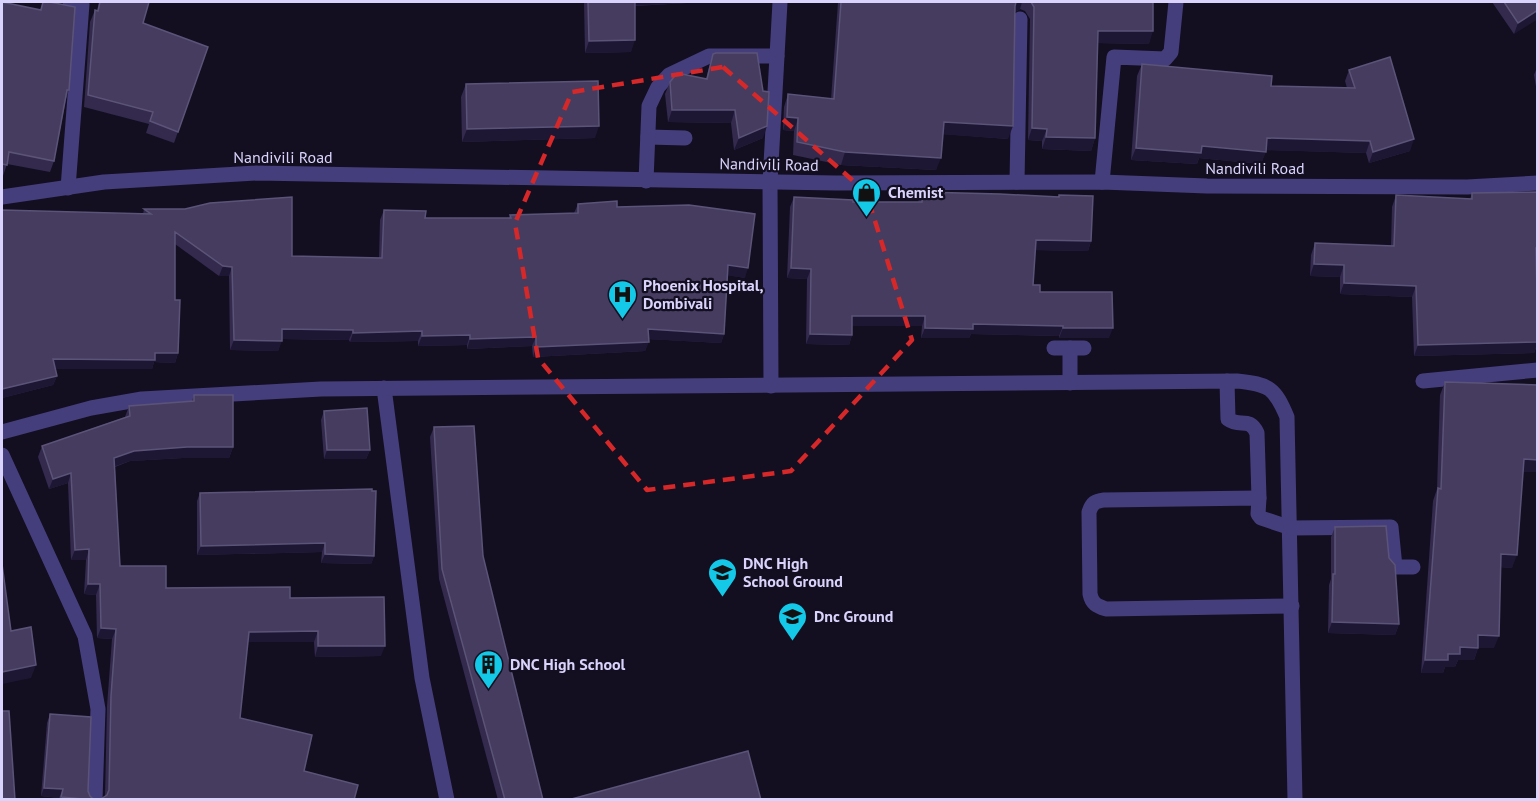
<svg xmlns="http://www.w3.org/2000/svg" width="1539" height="801" font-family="'PT Sans',sans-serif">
<rect width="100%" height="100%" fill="#130f21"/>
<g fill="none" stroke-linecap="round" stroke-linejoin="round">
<g stroke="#443f7c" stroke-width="15">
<path d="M 1227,381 L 1228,419 C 1240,428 1249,416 1257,433 L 1259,498"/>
<path d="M 1291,528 L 1261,518 L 1258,514 L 1259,498 L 1104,500 C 1095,501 1092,503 1089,512 L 1090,594 C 1092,604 1097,606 1106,609 L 1292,606"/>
</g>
<polyline stroke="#443f7c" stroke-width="15" points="68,188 82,4 70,2"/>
<g stroke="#443f7c" stroke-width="15">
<polyline points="648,137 685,138"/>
<polyline points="646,181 649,106 658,87 669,75 709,56 777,56"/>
<polyline points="1017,182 1020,19"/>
<polyline points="1102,182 1114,57 1165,59 1171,52 1176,2"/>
<polyline points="1054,348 1084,348"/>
<polyline points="1070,348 1070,383"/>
<polyline points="1423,381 1538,370"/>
<polyline points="771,386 770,182 780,2"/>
<polyline points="384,388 422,678 447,800"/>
<path d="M 2,432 L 91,408 L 142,399 L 321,389 L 1237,381 C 1269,384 1275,388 1287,417 L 1295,800"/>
<polyline points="2,455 85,636 98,709 95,800"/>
<polyline points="1291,528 1391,527 1395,567 1413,567"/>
</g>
<polyline stroke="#443f7c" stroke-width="15" points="2,197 104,182 256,173 836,183 1102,182 1207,186 1467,187 1538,183"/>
</g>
<g fill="#332a4d">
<polygon points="2,2 40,10 43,2 69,90 66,99 54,161 50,172 7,164 3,176 2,176"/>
<polygon points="99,2 149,2 143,23 208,47 174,143 146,133 149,124 84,107 90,22 95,10 97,11"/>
<polygon points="584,2 705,2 635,6 631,52 585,53"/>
<polygon points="838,2 1153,2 1149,44 1098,43 1095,138 1091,151 1042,149 1042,141 1028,140 1030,19 1025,11 1020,9 1015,12 1008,139 943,134 936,170 841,165 793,155 794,131 783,130 784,107 788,94 831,99"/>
<polygon points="1492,2 1538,2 1514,34"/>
<polygon points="713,54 763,138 734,150 731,123 668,122 665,94 670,82 706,79 709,67"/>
<polygon points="1142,64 1271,86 1347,88 1345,81 1349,70 1410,151 1369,163 1366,153 1266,150 1261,164 1199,158 1197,164 1131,160 1137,76"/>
<polygon points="1538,65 1538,98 1534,75"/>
<polygon points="466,84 595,138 462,142 461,97"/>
<polygon points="922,192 1059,197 1059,195 1091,241 1088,251 1035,250 1033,285 1040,292 1109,338 1059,338 1059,336 971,334 969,338 921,338 922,326 852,326 852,335 849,345 806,344 807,279 787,278 790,207 794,197 853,202 918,202"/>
<polygon points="1472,193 1536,260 1538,343 1534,353 1414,356 1412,297 1340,294 1340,277 1310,276 1311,255 1315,243 1391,246 1392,207 1396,195 1470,199"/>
<polygon points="578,204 617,207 745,278 728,275 724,334 721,343 649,339 645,351 533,357 532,346 467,349 467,345 418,346 418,341 350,342 349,340 282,339 278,351 230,350 229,276 219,276 175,244 175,300 178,353 175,363 154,362 152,369 55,369 57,376 53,385 2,398 143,214 144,209 292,256 379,258 380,220 384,210 425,218 509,218 510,215 574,213"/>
<polygon points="1445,382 1538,385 1538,472 1523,472 1512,568 1500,567 1494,648 1478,648 1474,660 1458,660 1455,667 1445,667 1443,673 1421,673 1433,501 1437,489 1440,395"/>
<polygon points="194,395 233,447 229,458 183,458 130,461 115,467 120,566 166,588 290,598 381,656 315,657 314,642 248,642 240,718 105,796 107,706 112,639 97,638 96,595 84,594 86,560 71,560 68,483 49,489 38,457 42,446 125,417 129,406 192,401"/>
<polygon points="324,411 370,450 366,459 324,459 321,420"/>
<polygon points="434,427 483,556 543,800 498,800 439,579 430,437"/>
<polygon points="200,493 374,556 371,564 321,563 322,552 197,555 197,501"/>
<polygon points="1335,527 1389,558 1399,624 1395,635 1328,633 1329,585 1331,579 1331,537"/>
<polygon points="50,714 88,791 90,796 94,800 59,800 59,798 41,796 47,723"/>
</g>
<g fill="#1e1734">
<polygon points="632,2 705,2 630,6"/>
<polygon points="1016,2 1022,2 1020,9 1012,14"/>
<polygon points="1538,10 1538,19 1514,34 1518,23"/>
<polygon points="1098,31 1153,31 1149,44 1094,43"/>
<polygon points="635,40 631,52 585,53 589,41"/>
<polygon points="672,110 735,110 731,123 668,122"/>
<polygon points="787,117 798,118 794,131 783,130"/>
<polygon points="944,122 1013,126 1008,139 939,134"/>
<polygon points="599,126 595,138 462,142 467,129"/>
<polygon points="767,126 763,138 734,150 739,138"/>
<polygon points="1032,128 1047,129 1042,141 1028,140"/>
<polygon points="1046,137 1095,138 1091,151 1042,149"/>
<polygon points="1267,138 1370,141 1366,153 1262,150"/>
<polygon points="1414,139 1410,151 1369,163 1373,152"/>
<polygon points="1202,146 1266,152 1261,164 1199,158 1197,164 1131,160 1136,148"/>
<polygon points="845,152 941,158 936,170 841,165"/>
<polygon points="1036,240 1091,241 1088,251 1032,250"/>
<polygon points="1536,248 1538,248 1538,260 1532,260"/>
<polygon points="1314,264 1344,265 1340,277 1310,276"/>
<polygon points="728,265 748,268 745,278 725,275"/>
<polygon points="223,266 232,267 229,276 219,276"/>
<polygon points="791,268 811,269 807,279 787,278"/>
<polygon points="1344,283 1416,286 1412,297 1340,294"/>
<polygon points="852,316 925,316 922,326 849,326"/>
<polygon points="973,324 1063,326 1059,336 971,334 969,338 921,338 925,328"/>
<polygon points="1063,328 1113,328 1109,338 1059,338"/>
<polygon points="282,329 353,330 349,340 279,339"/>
<polygon points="648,329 724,334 721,343 645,339"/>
<polygon points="422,331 418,341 350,342 353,333"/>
<polygon points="810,334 852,335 849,345 806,344"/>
<polygon points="470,335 467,345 418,346 422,336"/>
<polygon points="536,337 532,346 467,349 470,339"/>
<polygon points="234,340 282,341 278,351 230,350"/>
<polygon points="649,342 645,351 533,357 536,347"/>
<polygon points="1538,342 1534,353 1414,356 1418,345"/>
<polygon points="155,353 178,353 175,363 154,362 152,369 49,369 53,359"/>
<polygon points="57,376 53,385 2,398 2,389"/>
<polygon points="187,447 233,447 229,458 183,458 130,461 110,468 114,458 134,451"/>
<polygon points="327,450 370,450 366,459 324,459"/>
<polygon points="1524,459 1538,460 1538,472 1519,472"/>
<polygon points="71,473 68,483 49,489 53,479"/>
<polygon points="325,543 322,552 197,555 201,546"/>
<polygon points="89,549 86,560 71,560 75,550"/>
<polygon points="325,554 374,556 371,564 321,563"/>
<polygon points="1501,554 1517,555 1512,568 1496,567"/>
<polygon points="88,584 100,584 96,595 84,594"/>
<polygon points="1332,622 1399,624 1395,635 1328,633"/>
<polygon points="101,628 116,629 112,639 97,638"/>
<polygon points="318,631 314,642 246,642 249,632"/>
<polygon points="1478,635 1499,636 1494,648 1478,648 1474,660 1458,660 1455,667 1445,667 1443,673 1421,673 1425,660 1448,654"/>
<polygon points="318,646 385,646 381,656 315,657"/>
<polygon points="36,665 31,678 2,684 2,672"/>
<polygon points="44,788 63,789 59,798 41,796"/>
<polygon points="61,797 88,800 61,800"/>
</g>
<g fill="#453c60" stroke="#5c5478" stroke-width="1.5">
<polygon points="2,2 41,10 43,2 50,2 75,7 69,90 67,90 54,161 9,152 7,165 2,164"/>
<polygon points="100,2 149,2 143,23 208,47 178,132 150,121 153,112 88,95 95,10 98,11"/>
<polygon points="588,2 635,2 635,40 589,41"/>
<polygon points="841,2 1016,2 1015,6 1013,126 944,122 941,158 845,152 797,142 798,118 787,117 788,94 834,99"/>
<polygon points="1031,2 1153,2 1153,31 1098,31 1095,138 1046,137 1047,129 1032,128 1034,7"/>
<polygon points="1504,2 1538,2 1538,10 1518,23"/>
<polygon points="716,53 757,53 763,91 769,92 767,126 739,138 735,110 672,110 670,82 677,73 707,79 713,54"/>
<polygon points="1390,57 1414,139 1373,152 1370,141 1267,138 1266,152 1202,146 1201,153 1136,148 1142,64 1272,76 1271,86 1355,88 1349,70"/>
<polygon points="598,81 599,126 467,129 466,84"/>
<polygon points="922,192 1000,194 1059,197 1059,195 1093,196 1091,241 1036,240 1033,285 1040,285 1040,292 1112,292 1113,328 1063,328 1063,326 973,324 973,329 925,328 925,316 852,316 852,335 810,334 811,269 791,268 794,197 853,200 853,202 922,202"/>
<polygon points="1538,192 1538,248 1536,248 1538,342 1418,345 1416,286 1344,283 1344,265 1314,264 1315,243 1394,246 1396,195 1472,199 1472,193"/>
<polygon points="292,197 292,256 382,258 384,210 426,211 425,218 511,218 510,215 578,213 578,204 617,201 617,207 689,205 755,214 748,268 728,265 724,334 648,329 649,342 536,347 536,337 470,339 470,335 422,336 422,331 353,333 353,330 282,329 282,341 234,340 232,267 223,266 175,232 175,300 180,300 178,353 155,353 155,360 53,359 57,376 2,389 2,210 151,214 144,209 185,209 210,203"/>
<polygon points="1445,382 1538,385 1538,460 1524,459 1517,555 1501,554 1499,636 1478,635 1478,648 1460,647 1460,654 1448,654 1448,660 1425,660 1438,488 1441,489"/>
<polygon points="194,395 233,395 233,447 187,447 134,451 114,458 120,566 166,566 166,588 290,587 290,598 384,597 385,646 318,646 318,631 249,632 240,718 312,735 304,771 358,785 354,800 112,800 101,799 107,795 109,790 111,696 116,629 101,628 100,584 88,584 89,549 75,550 71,473 53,479 42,446 130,416 129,406 194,401"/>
<polygon points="367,408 370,450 327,450 324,411"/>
<polygon points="474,426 483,556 543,800 505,800 442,569 434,427"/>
<polygon points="372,489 372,491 376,491 374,556 325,554 325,543 201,546 200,493"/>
<polygon points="1386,526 1389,558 1395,565 1399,624 1332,622 1333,574 1335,574 1335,527"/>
<polygon points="2,564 11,631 31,627 36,665 2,672"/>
<polygon points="2,711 9,711 15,800 2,800"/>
<polygon points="50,714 91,717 88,791 90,796 94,800 61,797 63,789 44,788"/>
<polygon points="748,751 761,800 568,800"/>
</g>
<path fill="none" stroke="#d62828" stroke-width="4.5" stroke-dasharray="12 8" stroke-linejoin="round" d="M 723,67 L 866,192 L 912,340 L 791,471 L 647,490 L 538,358 L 515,223 L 572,92 Z"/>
<defs>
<symbol id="shop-pin" viewBox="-11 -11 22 30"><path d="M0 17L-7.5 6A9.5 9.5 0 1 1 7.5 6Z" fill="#14c8e7" stroke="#130f21"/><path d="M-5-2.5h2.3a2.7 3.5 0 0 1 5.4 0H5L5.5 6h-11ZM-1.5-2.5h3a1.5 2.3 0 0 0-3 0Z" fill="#111"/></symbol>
<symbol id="hospital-pin" viewBox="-11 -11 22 30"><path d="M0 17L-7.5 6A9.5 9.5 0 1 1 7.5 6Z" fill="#14c8e7" stroke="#130f21"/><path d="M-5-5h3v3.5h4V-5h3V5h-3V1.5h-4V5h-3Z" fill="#111"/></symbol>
<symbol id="school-pin" viewBox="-11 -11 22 30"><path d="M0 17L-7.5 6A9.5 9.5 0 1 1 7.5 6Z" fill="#14c8e7" stroke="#130f21"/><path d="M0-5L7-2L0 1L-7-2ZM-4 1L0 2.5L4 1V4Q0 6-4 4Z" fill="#111"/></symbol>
<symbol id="building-pin" viewBox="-11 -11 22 30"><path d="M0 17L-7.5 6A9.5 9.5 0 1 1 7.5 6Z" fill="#14c8e7" stroke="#130f21"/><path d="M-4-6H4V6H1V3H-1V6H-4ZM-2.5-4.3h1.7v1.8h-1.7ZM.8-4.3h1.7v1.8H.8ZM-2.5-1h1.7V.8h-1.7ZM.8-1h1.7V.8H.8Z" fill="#111"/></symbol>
</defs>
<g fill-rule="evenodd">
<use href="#shop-pin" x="850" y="176" width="33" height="45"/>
<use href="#hospital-pin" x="606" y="278" width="33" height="45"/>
<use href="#school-pin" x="706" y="556" width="33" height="45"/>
<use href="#school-pin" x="776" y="600" width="33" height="45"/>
<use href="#building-pin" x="472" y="648" width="33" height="45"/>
</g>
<g text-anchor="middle" stroke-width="4.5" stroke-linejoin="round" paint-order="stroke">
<g font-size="16" fill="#dad3fb" stroke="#130f21">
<text x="283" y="163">Nandivili Road</text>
<text transform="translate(769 164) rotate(1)" y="6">Nandivili Road</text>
<text x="1255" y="174">Nandivili Road</text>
</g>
<g font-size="16" font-weight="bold" fill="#dad3fb" stroke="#130f21" text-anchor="start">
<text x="888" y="198">Chemist</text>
<text x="643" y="291">Phoenix Hospital,<tspan x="643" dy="18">Dombivali</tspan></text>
<text x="743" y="569">DNC High<tspan x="743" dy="18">School Ground</tspan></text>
<text x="814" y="622">Dnc Ground</text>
<text x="510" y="670">DNC High School</text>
</g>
</g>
<rect width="1539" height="801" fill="none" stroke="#dad3fb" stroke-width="6"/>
</svg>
